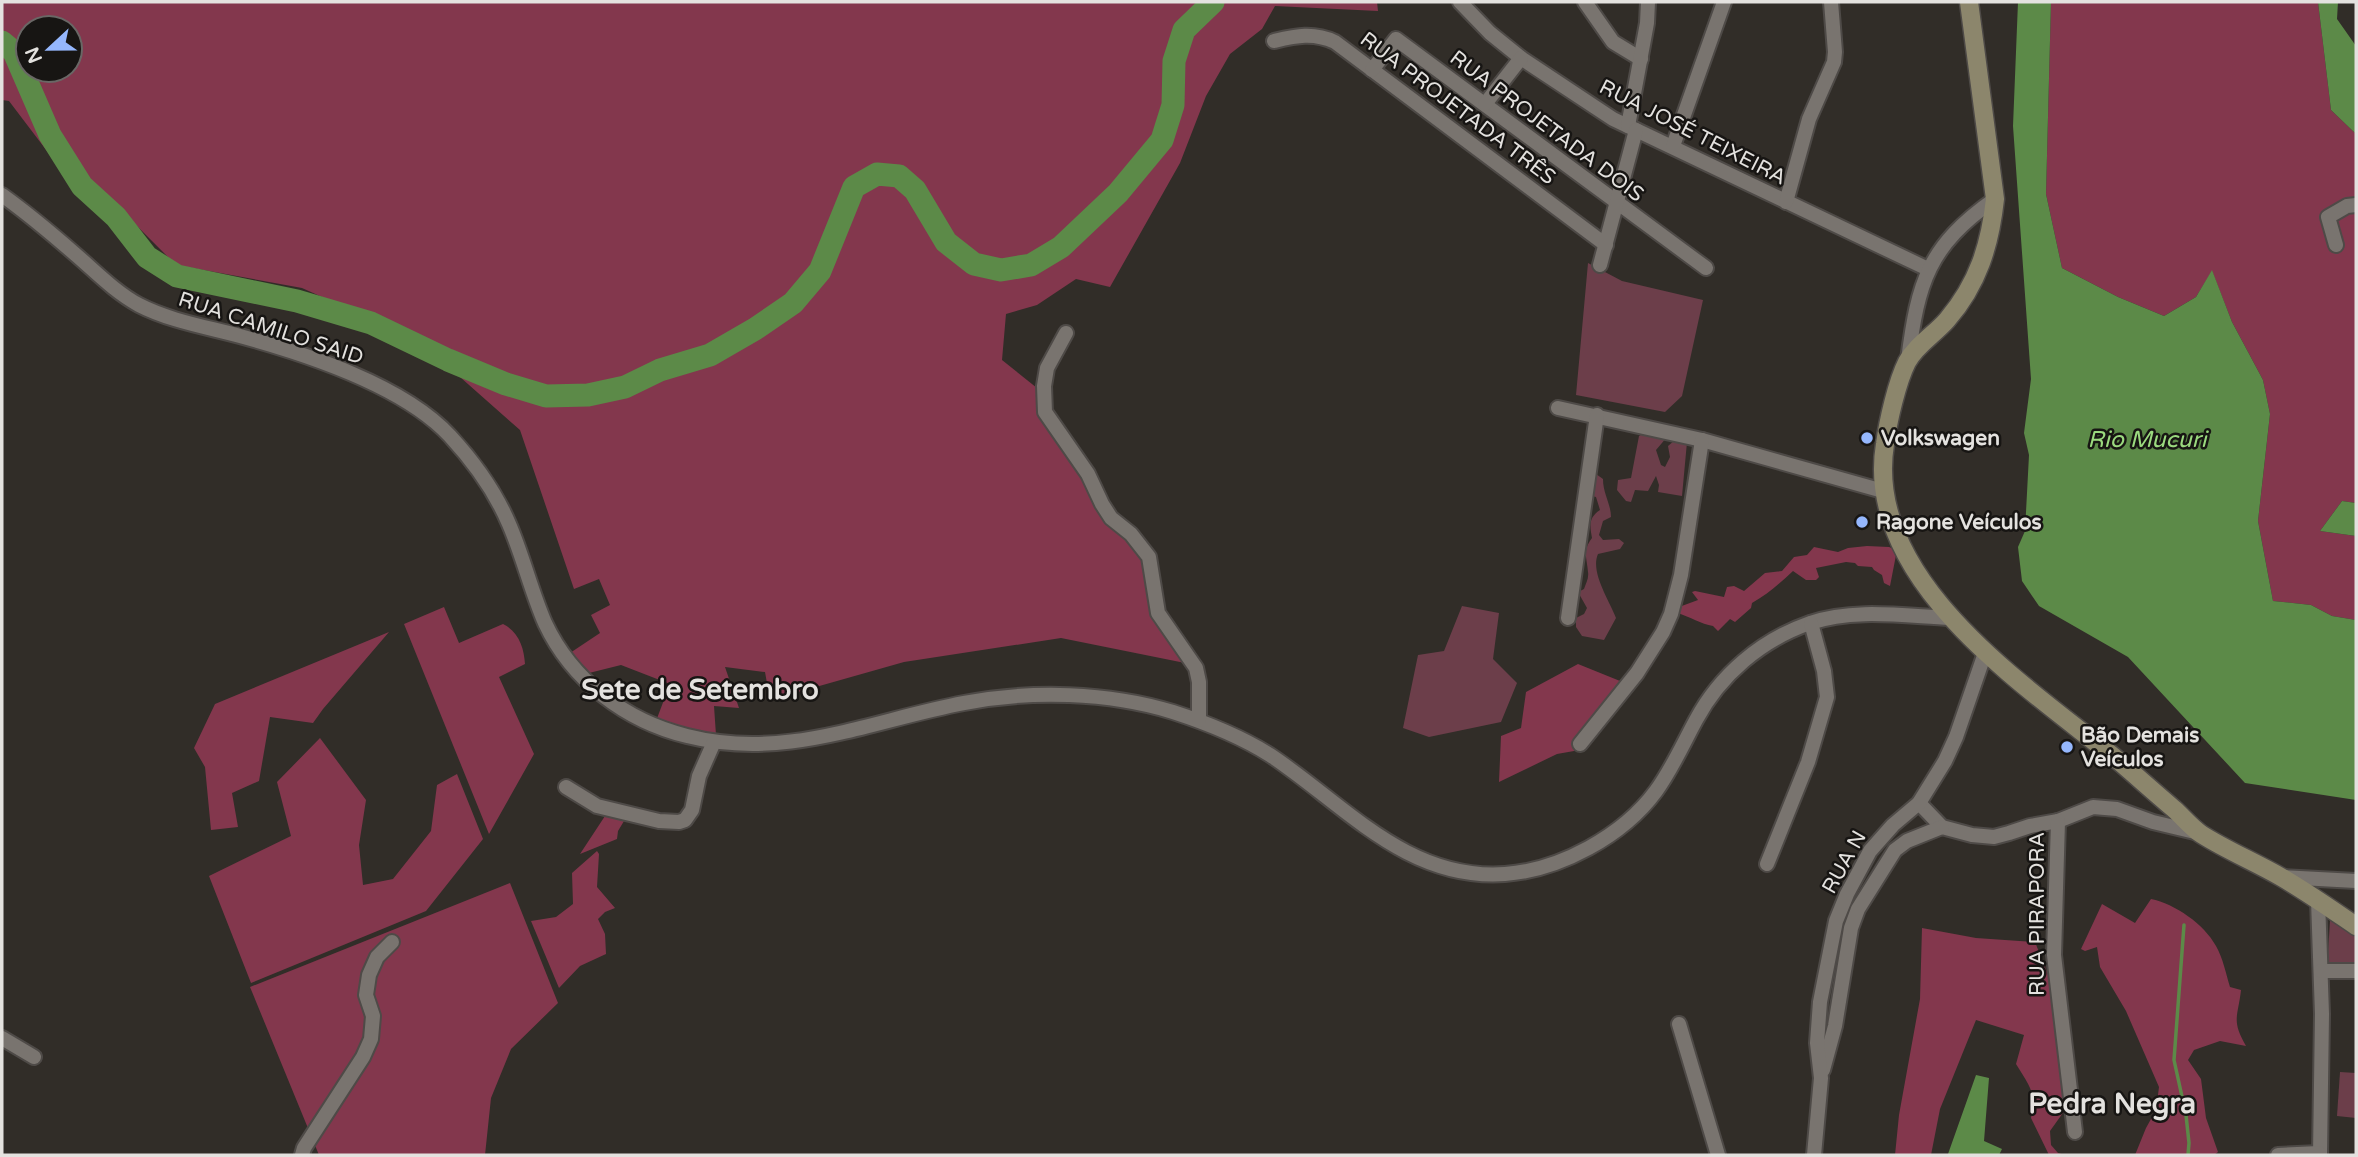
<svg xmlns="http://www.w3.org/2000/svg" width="2358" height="1157" font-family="'Varela Round',sans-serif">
<rect width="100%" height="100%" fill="#312d28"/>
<g fill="#6c3e4a">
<polygon points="1588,263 1622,281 1703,300 1682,396 1665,412 1576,395"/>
<polygon points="1644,433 1667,437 1656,450 1661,465 1665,467 1670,457 1668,446 1675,440 1687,442 1682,496 1658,492 1659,485 1656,476 1648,491 1635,490 1631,502 1626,501 1617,490 1618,480 1631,478 1639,436"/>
<path d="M 1596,474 L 1603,479 C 1603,494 1611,504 1611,517 L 1603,521 L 1599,535 L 1603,540 L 1619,539 L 1624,543 L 1620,549 L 1598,554 C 1590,572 1609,600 1616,618 L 1604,640 L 1582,636 L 1576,627 L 1576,618 L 1584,614 L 1587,608 L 1578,592 L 1584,589 C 1586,583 1589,578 1588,572 C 1587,558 1582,551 1592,538 C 1590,526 1588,518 1600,510 L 1596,497 L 1592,496 Z"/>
<polygon points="1462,606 1499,613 1493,659 1517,683 1501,722 1429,737 1403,728 1418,655 1444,651"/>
<polygon points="2335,918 2356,933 2356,968 2327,969 2330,921"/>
<polygon points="2340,1072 2356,1073 2356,1118 2337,1116"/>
</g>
<g fill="#83374d" fill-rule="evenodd">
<path d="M 2,2 L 1377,2 L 1378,11 L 1275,6 L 1262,29 L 1230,54 L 1206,96 L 1180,163 L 1110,287 L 1076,279 L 1037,305 L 1006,314 L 1002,360 L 1042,392 L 1041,411 L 1047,429 L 1095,488 L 1140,549 L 1163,614 L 1185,663 L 1061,638 L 904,662 L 770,700 L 765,672 L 725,667 L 739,708 L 714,706 L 716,735 L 685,733 L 656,721 L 670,684 L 621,665 L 589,673 L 570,653 L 600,633 L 591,615 L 610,605 L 599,579 L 574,589 L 520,430 L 460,377 L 427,344 L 302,288 L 176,265 L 135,224 L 53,159 L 9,101 L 2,100 ZM 28,28 L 70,28 L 70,70 L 28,70 Z"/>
<polygon points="2051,2 2318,2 2331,110 2356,134 2356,503 2342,501 2320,531 2356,536 2356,620 2332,616 2311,605 2273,601 2258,521 2270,414 2263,380 2232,322 2212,271 2196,297 2164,316 2118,297 2062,268 2046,194"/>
<path d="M 1867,546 L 1889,547 L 1897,550 L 1890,586 L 1884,583 L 1882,575 L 1874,570 L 1872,567 L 1858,566 L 1855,563 L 1846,562 L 1816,568 L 1819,577 L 1816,580 L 1806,580 L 1793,571 C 1780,583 1768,594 1752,603 L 1751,608 L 1735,622 L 1730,619 L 1718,631 L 1713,626 C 1701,624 1690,617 1678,613 L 1679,607 L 1698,600 L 1692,592 L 1695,591 L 1724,597 L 1727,587 L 1734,586 L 1744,591 L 1765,573 L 1782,571 L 1794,557 L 1807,555 L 1814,547 L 1838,552 L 1848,548 Z"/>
<path d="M 444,607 L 459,643 L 503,624 C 519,632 524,648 525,664 L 499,677 L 534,754 L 489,834 L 404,624 Z"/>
<polygon points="389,632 323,709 313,723 270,717 259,781 232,793 238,827 211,830 205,767 194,748 215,704"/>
<polygon points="1578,664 1625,683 1574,744 1574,751 1557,754 1499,782 1501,736 1521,728 1526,692"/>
<polygon points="320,738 366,800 359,845 363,885 393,879 431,831 437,785 457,774 483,839 426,911 251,983 209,876 291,836 277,782"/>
<polygon points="614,814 624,821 618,831 617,839 580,854 605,816"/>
<polygon points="597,851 599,854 597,887 615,908 605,912 598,919 605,934 606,954 580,966 559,988 531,921 556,917 573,904 572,873"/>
<polygon points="510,883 558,1003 511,1049 491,1098 485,1155 319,1155 250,987"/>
<path d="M 2151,899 C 2175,904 2204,924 2216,946 C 2223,958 2226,974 2230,987 L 2241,990 C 2238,1017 2231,1020 2246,1046 L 2220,1041 L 2194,1050 L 2188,1060 L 2201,1079 L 2206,1118 L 2218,1152 L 2214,1155 L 2135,1155 L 2146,1128 L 2156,1110 L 2159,1087 L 2126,1011 L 2100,967 L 2097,947 L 2085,951 L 2081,949 L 2102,904 L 2135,923 Z"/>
<path d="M 1922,928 L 1976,938 L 2035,942 L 2051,982 L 2066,1090 L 2065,1110 L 2050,1131 L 2051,1145 L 2058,1153 L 2065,1155 L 2049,1155 L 2031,1118 C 2037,1093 2029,1085 2016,1064 L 2024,1035 L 1976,1020 L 1940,1109 L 1931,1155 L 1895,1155 L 1899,1115 L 1920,999 Z"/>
</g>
<g fill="#5c8a48">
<polygon points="2018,2 2051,2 2046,194 2062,268 2118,297 2164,316 2196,297 2212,270 2232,322 2263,380 2270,414 2258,521 2273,601 2311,605 2332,616 2356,620 2356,800 2245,783 2128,657 2039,606 2022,581 2018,547 2025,531 2029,455 2024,433 2031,379 2013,126"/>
<polygon points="2318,2 2338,2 2337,19 2356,46 2356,134 2331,110"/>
<polygon points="2342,501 2356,503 2356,536 2320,531"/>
<polygon points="1976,1075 1989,1078 1984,1141 2002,1149 1999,1155 1948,1154"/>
</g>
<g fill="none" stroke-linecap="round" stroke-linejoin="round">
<polyline stroke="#5c8a48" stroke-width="3.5" points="2184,925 2174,1060 2186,1115 2189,1143 2188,1155"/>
<polyline stroke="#5c8a48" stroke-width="23" points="2,42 14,52 50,135 82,186 116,217 147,257 177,276 297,301 371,323 448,360 506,384 546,396 588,395 625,387 660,370 710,355 755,329 793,303 820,271 854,187 877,174 899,176 915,190 946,242 974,264 1001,270 1031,265 1061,247 1118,193 1162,140 1173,105 1174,61 1184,30 1213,2"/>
<defs>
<g id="minor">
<polyline points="1460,2 1490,33 1521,58 1613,119 1928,269"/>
<polyline points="1585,2 1613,42 1641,59"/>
<path d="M 1274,41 C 1296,36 1313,32 1335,42 L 1606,245"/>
<polyline points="1372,70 1396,39 1706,268"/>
<polyline points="1485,104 1521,58"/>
<polyline points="1628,126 1647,23 1648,2"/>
<polyline points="1673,146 1724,2"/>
<path d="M 2,195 C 27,213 51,233 75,254 C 96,272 115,292 139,305 C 170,321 207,327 240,336 C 306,354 403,385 450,436 C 474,462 495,491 509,524 C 523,556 531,591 545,623 C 572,681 626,721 687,736 C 786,761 869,721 964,703 C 1031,690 1108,692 1173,712 C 1207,723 1240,736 1270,755 C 1344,804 1407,881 1505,874 C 1560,870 1623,836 1656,791 C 1672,769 1683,744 1696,720 C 1720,675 1761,640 1810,623 C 1854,608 1904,616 1950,618"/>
<polyline points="1786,202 1809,119 1834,62 1835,52 1831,2"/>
<polyline points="2336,245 2328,217 2347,206 2356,205"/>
<polyline points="1600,265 1636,130"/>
<polyline points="1066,333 1047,368 1044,386 1045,412 1088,474 1102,504 1111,518 1131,534 1149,557 1158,613 1196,668 1199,682 1199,720"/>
<path d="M 1908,360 C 1918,282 1928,246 1995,199"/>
<polyline points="1558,408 1702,440 1883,491"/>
<polyline points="1568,618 1597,415"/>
<polyline points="1580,744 1637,673 1663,632 1671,614 1681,575 1702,440"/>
<polyline points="566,787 597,806 659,821 679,822 685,820 692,810 699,776 714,742"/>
<polyline points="1919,803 1942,827 1972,835 1994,837 2009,833 2030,826 2058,821 2093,807 2117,809 2153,822 2199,833"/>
<polyline points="2058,821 2054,955 2075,1132"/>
<polyline points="1767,864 1808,762 1827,697 1824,671 1811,623"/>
<polyline points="2281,877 2356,881"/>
<polyline points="2318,900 2322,1014 2320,1155"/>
<polyline points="2321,971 2356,971"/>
<polyline points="1679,1024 1718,1155"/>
<polyline points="2,1038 34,1057"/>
<polyline points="1823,1070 1835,1026 1851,928 1858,909 1895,850 1907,841 1942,827"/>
<polyline points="302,1155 304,1148 363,1057 371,1039 373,1016 366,995 369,975 377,957 392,942"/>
<polyline points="1814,1155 1821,1078 1817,1043 1820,1002 1836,921 1847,894 1870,851 1893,825 1919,803 1945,761 1956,737 1985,653"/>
<polyline points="2278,1155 2319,1153"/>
</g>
<path id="secondary" d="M 1969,2 L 1995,199 C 1990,245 1978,284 1947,320 C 1935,334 1916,345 1907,362 C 1897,382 1888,421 1885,444 C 1863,579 2022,683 2114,757 C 2134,774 2154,792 2174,809 C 2183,817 2191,827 2201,834 C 2226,850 2255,862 2281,877 C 2307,892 2331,909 2356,926"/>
</defs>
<use href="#minor" stroke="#4e4a47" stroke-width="18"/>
<use href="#secondary" stroke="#4e4a47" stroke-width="21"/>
<use href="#minor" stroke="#79746f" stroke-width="14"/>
<use href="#secondary" stroke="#8c866c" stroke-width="18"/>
</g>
<g fill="#95b7fd" stroke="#171513" stroke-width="2.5">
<circle cx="1867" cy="438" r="7"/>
<circle cx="1862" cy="522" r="7"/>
<circle cx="2067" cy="747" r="7"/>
</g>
<g text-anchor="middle" stroke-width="5" stroke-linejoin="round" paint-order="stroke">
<g font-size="21" fill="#e4e2df" stroke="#171513">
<text transform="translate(1458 108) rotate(37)" y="7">RUA PROJETADA TRÊS</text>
<text transform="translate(1547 126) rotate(37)" y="7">RUA PROJETADA DOIS</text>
<text transform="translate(1693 132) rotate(27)" y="7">RUA JOSÉ TEIXEIRA</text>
<text transform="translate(271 328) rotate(18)" y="7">RUA CAMILO SAID</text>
<text transform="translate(1844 862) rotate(-61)" y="7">RUA N</text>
<text transform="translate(2037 914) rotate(-90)" y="7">RUA PIRAPORA</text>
</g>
<g font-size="21" font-weight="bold" fill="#e4e2df" stroke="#171513" text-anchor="start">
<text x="1881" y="445">Volkswagen</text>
<text x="1876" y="529">Ragone Veículos</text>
<text x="2081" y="742">Bão Demais<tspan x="2081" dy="24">Veículos</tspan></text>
</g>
<g font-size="23" font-style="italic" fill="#9bda7f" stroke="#171513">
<text x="2147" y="447">Rio Mucuri</text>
</g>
<g font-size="28" font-weight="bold" fill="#e4e2df" stroke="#171513">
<text x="700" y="699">Sete de Setembro</text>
<text x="2112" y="1113">Pedra Negra</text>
</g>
</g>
<rect width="2358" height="1157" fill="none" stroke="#e4e2df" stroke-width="7"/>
<g transform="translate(49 49) rotate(248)"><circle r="33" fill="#171513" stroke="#696765" stroke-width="2"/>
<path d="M0-5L12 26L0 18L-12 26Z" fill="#95b7fd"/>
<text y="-10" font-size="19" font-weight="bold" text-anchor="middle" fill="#e4e2df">N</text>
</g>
</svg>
